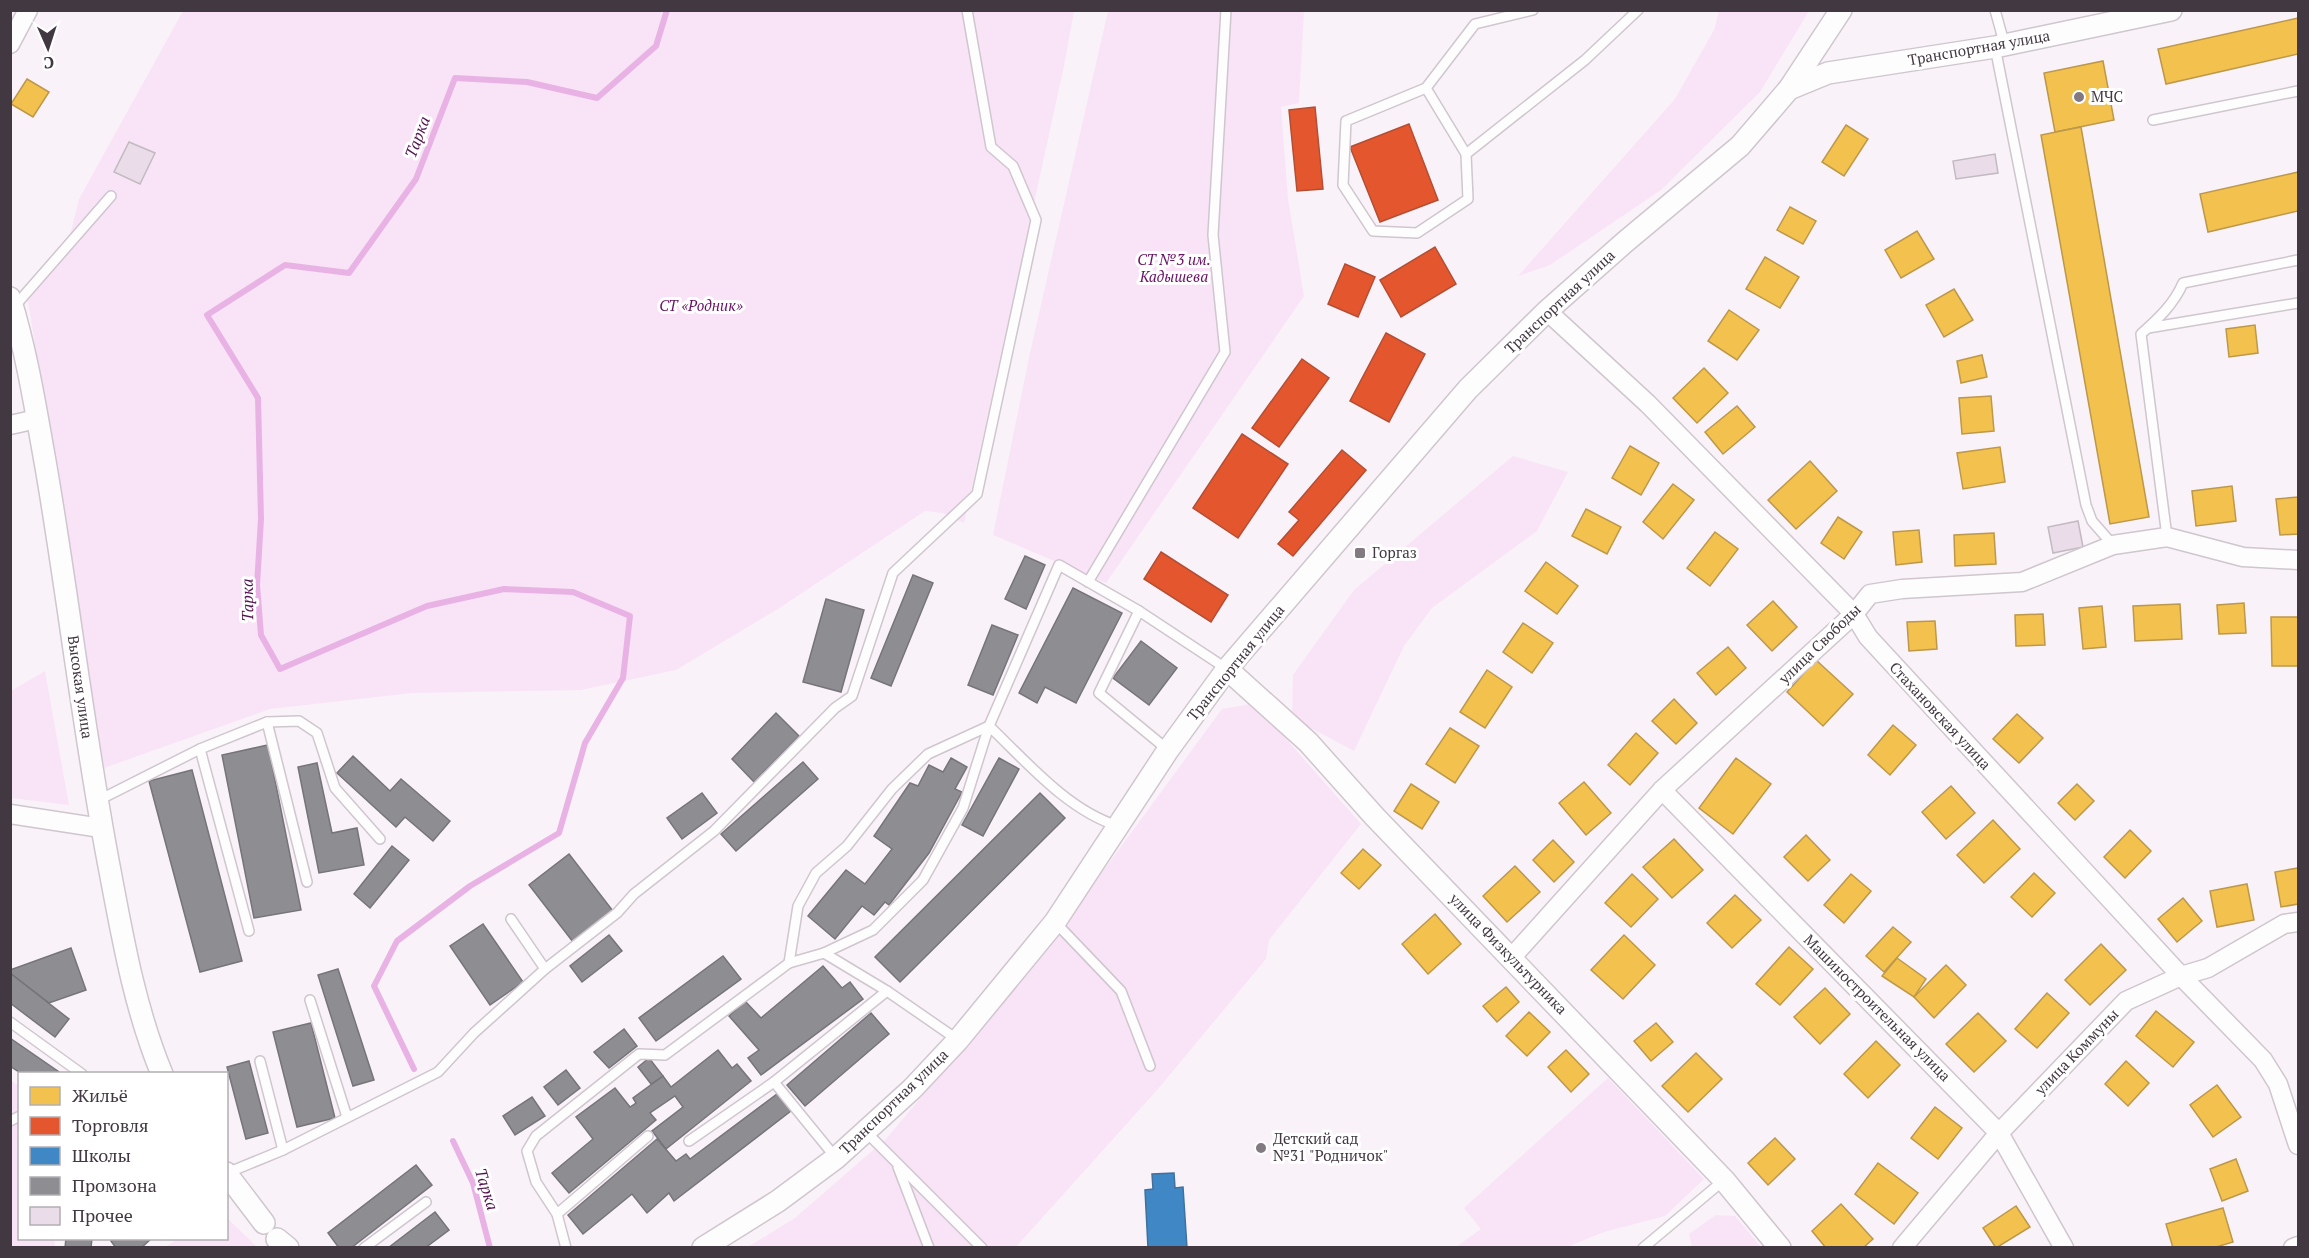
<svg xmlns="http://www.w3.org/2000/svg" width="2309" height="1258" font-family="'PT Serif',serif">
<rect width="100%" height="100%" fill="#faf2f9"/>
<g fill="#f8e4f6">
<polygon points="183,11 1074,11 1064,66 964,523 943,513 925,511 778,609 676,670 581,690 412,693 270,709 104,768 27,295 67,248 79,199"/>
<polygon points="1108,11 1304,11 1299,103 1281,107 1288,199 1304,296 1106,583 993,535 1030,353"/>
<polygon points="1719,11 1809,11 1760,92 1661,190 1550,265 1518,276 1675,99 1714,30"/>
<polygon points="1513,456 1568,472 1537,531 1432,608 1404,646 1354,751 1292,718 1293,675 1354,590"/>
<polygon points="45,671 69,805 11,798 11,691"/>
<polygon points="1251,704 1280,732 1361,824 1269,940 1266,959 1158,1089 1016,1247 746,1248 795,1218 887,1138 1048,946 1222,709"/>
<polygon points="1608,1078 1704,1179 1665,1216 1604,1232 1567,1247 1456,1247 1481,1229 1464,1208"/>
<polygon points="10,1080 19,1086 20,1238 54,1239 55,1247 11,1247"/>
<polygon points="1716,1215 1735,1216 1761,1247 1692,1247 1689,1234"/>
<polygon points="227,1218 257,1247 165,1247 178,1239 226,1238"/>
</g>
<g fill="#f2c14e" stroke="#bd984a" stroke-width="1.5">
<polygon points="2298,18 2298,54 2166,84 2158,49"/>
<polygon points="2103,61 2114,120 2055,132 2044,73"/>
<polygon points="27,79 49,92 33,117 11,104"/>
<polygon points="1846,125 1868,139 1844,176 1822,162"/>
<polygon points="2081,127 2149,517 2110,524 2041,135"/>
<polygon points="2298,172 2298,211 2208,232 2200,194"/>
<polygon points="1790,207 1816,221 1803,244 1777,230"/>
<polygon points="1917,231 1934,259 1901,278 1885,250"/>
<polygon points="1765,257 1799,277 1780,308 1746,289"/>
<polygon points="1954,289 1973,320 1944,337 1926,305"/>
<polygon points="1729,310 1759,330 1737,360 1708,341"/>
<polygon points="2255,325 2258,353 2229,357 2226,329"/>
<polygon points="1982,355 1987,377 1961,383 1957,361"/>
<polygon points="1704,368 1728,393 1697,423 1673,398"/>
<polygon points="1991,396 1994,431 1962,434 1959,398"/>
<polygon points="1737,406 1755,427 1723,454 1705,432"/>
<polygon points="1630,446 1659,463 1641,495 1612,478"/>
<polygon points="2000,447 2005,482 1963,489 1957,453"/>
<polygon points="1810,461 1837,491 1796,529 1768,500"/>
<polygon points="1673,484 1694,500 1663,539 1643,522"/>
<polygon points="2232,486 2236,521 2196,526 2192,491"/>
<polygon points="2298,497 2298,534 2280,535 2276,499"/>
<polygon points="1586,509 1621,527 1607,554 1572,536"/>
<polygon points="1838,517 1862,532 1844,559 1821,543"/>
<polygon points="1919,530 1922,562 1896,565 1893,532"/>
<polygon points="1715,532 1738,549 1710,586 1687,568"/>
<polygon points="1994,533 1996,564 1955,566 1954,535"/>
<polygon points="1546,562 1578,586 1557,614 1525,591"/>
<polygon points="1773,601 1797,627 1772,651 1747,625"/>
<polygon points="2244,603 2246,633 2219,634 2217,605"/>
<polygon points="2180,604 2182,639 2135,641 2133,606"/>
<polygon points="2102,606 2106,647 2083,649 2079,608"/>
<polygon points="2043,614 2045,645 2016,646 2015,615"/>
<polygon points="2271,617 2298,617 2298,666 2272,666"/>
<polygon points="1935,621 1937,649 1909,651 1907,622"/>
<polygon points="1523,623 1553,643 1532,673 1503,652"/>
<polygon points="1728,647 1746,668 1716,695 1697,673"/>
<polygon points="1816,660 1853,694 1823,726 1787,692"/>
<polygon points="1487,670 1512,687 1485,728 1460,712"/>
<polygon points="1674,699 1697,723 1676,744 1652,721"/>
<polygon points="2017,714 2043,738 2019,763 1993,739"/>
<polygon points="1893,725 1916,745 1890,775 1868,755"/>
<polygon points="1450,728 1479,746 1455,783 1426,764"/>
<polygon points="1636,733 1658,753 1630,785 1608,765"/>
<polygon points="1736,758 1771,784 1733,834 1699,808"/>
<polygon points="1584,782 1611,813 1586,835 1559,803"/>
<polygon points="1411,784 1439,802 1422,829 1394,811"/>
<polygon points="2077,784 2094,801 2075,820 2058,803"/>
<polygon points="1951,786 1975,813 1946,839 1922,812"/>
<polygon points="1993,820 2020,849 1984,883 1957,855"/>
<polygon points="2130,830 2151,851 2125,878 2104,857"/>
<polygon points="1806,835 1830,860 1808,881 1784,857"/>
<polygon points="1674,839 1703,870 1672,898 1643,867"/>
<polygon points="1553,840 1574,862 1554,882 1533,860"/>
<polygon points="1363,849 1381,865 1359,889 1341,873"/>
<polygon points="1515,866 1540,892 1507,922 1483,896"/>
<polygon points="2298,868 2298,904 2281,907 2275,872"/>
<polygon points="2034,873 2055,893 2032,917 2011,897"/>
<polygon points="1632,874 1658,899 1631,927 1605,903"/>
<polygon points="1851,874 1871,891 1844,923 1824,905"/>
<polygon points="2247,884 2254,920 2217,927 2210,891"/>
<polygon points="1735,895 1761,920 1732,948 1707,923"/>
<polygon points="2183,898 2202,921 2177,942 2158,919"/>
<polygon points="1435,914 1461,944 1428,974 1402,944"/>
<polygon points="1893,927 1911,942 1884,972 1866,956"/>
<polygon points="1624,935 1655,965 1623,999 1591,970"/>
<polygon points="2101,944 2126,970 2090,1005 2065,980"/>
<polygon points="1789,947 1813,969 1780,1005 1756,984"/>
<polygon points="1897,958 1926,979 1914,997 1882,976"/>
<polygon points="1946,965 1966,985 1934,1018 1914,997"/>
<polygon points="1506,987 1519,1002 1497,1022 1483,1006"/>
<polygon points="1825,988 1850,1014 1820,1044 1794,1017"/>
<polygon points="2047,993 2069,1013 2037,1048 2015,1029"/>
<polygon points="2156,1011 2194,1042 2173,1067 2136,1036"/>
<polygon points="1529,1012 1550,1032 1527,1056 1506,1036"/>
<polygon points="1978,1013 2006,1041 1974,1072 1946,1044"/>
<polygon points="1656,1023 1673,1042 1651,1061 1634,1041"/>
<polygon points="1876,1041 1900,1065 1868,1098 1844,1074"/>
<polygon points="1566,1050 1589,1074 1571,1092 1548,1067"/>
<polygon points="1696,1053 1722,1079 1688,1112 1662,1086"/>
<polygon points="2126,1061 2149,1083 2128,1106 2105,1084"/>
<polygon points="2217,1085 2241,1117 2213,1137 2190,1105"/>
<polygon points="1935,1107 1962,1128 1938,1159 1911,1138"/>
<polygon points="1775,1138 1795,1159 1768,1185 1748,1163"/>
<polygon points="2236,1159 2248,1191 2222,1201 2210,1169"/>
<polygon points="1878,1163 1918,1193 1894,1224 1855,1194"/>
<polygon points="1841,1204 1873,1239 1863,1248 1826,1248 1812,1231"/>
<polygon points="2016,1206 2030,1227 1996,1248 1983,1228"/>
<polygon points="2223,1208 2233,1242 2213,1248 2173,1248 2166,1224"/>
</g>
<g fill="#e4572e" stroke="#b34e34" stroke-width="1.5">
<polygon points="1315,107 1323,189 1297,191 1289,110"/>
<polygon points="1409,124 1438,200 1380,222 1350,147"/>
<polygon points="1435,247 1456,284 1401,317 1380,280"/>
<polygon points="1345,264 1375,277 1358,317 1328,304"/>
<polygon points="1386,333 1425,354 1389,422 1350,401"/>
<polygon points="1302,359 1329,378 1279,447 1252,428"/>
<polygon points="1242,434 1288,464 1238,538 1193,508"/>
<polygon points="1342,450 1366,470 1293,556 1278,544 1299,520 1289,512"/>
<polygon points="1161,552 1228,595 1211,622 1144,579"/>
</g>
<polygon fill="#3f88c5" stroke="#40709d" stroke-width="1.5" points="1174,1173 1175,1188 1183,1187 1187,1248 1148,1248 1145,1190 1153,1189 1152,1174"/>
<g fill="#8d8d92" stroke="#76747a" stroke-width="1.5">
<polygon points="1025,556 1045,565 1026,609 1005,599"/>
<polygon points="913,575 933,583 891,686 871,678"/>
<polygon points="1073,588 1122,613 1076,703 1045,687 1037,703 1019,693"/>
<polygon points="826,599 864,610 841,692 803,682"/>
<polygon points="992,625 1018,635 993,695 968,685"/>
<polygon points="1141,641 1177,668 1149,705 1113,678"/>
<polygon points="776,713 799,736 754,782 732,759"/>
<polygon points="268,745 301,910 254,918 222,755"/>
<polygon points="353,756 390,791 401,779 450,821 433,841 405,817 396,827 337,773"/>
<polygon points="951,758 967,767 955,789 962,792 929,853 889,905 885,902 874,915 862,906 835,939 808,916 846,870 865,884 892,849 874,836 910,783 918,786 929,765 943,772"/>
<polygon points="999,758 1019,769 983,836 962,825"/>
<polygon points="803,762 818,779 736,851 721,834"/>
<polygon points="317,763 332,833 357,828 364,865 319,873 298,767"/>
<polygon points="192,770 242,961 200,972 149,781"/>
<polygon points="702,793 717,813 682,839 667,818"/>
<polygon points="1040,793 1065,818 900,982 875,957"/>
<polygon points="392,846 409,860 370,908 354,894"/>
<polygon points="569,854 613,911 573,942 529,885"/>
<polygon points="483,924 523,982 490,1005 450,946"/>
<polygon points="609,935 622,951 582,982 570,966"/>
<polygon points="71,948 86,990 49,1003 10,973 10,970"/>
<polygon points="723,956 741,979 656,1041 639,1018"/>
<polygon points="823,966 842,988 850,982 863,999 761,1075 748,1058 759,1050 729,1016 745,1001 761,1018"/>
<polygon points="338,969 374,1080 353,1086 318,975"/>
<polygon points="10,973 69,1019 55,1037 10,1003"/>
<polygon points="871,1013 889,1034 805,1106 787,1085"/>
<polygon points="311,1023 335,1118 297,1127 273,1032"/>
<polygon points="624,1029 637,1046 609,1068 594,1052"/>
<polygon points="10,1038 62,1074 22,1074 10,1066"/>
<polygon points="718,1050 732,1068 737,1064 751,1081 666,1149 652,1131 683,1107 675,1096 650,1113 656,1120 569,1193 552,1173 593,1139 576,1117 615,1088 630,1107 636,1103 633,1098 663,1076 671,1087"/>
<polygon points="649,1058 663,1076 651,1084 638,1067"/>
<polygon points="249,1061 268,1133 246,1139 227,1067"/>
<polygon points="566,1070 580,1088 558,1105 544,1087"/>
<polygon points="777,1094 791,1111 674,1201 669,1193 647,1213 632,1194 583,1234 568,1215 657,1139 676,1161 686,1154 690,1159"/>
<polygon points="532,1097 545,1116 515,1135 503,1116"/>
<polygon points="416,1165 432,1185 351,1248 339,1248 328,1233"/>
<polygon points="435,1212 449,1230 425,1248 388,1248"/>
<polygon points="66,1238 92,1238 91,1248 65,1248"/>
<polygon points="114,1238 152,1238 141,1248 116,1248 111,1241"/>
</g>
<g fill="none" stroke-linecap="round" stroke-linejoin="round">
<g stroke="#e8b3e4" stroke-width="6">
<polyline points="414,1069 374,986 397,941 470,886 559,833 585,743 623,678 630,616 573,592 504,589 427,606 280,669 261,635 257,585 261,519 258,398 207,315 285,265 349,273 416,179 455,78 527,82 597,98 656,46 667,10"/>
<polyline points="453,1141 473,1183 490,1248"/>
</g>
</g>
<g fill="#ebdce9" stroke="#c2bac1" stroke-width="1.5">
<polygon points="129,142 155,153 140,184 114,172"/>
<polygon points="1995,154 1998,173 1956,179 1953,161"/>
<polygon points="2078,521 2083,547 2053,553 2048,527"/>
</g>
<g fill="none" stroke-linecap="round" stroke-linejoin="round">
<defs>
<g id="service">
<polyline points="1995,10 2005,46"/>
<polyline points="1995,47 2086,505 2092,521 2113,545"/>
<polyline points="1426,88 1466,154 1468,199 1417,233 1373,231 1343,185 1346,121 1426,88 1475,24 1533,10"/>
<polyline points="2153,120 2298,91"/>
<polyline points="1466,154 1585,60 1638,10"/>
<polyline points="14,307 111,196"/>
<polyline points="2148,328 2298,303"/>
<path d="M 2167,537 L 2141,334 C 2158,319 2174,304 2183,283 L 2298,260"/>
<polyline points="1088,582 1225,352 1213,235 1226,10"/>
<polyline points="1139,611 1099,693 1168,750"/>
<polyline points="267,722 307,882"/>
<polyline points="200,749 249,931"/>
<polyline points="97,801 200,749 267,722 299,721 317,733 335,788 380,839"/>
<polyline points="1055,922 1121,991 1150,1066"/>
<polyline points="824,953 873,930 923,880 963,808 989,726 1059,565 1139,611 1227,669"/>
<polyline points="545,969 617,913 634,894 714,831 835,708 852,696 893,573 977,494 1036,220 1013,166 991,147 967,10"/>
<polyline points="310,1000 347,1117"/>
<polyline points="10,1022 82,1074"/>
<path d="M 958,1040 L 887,991 L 824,953 L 789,963 L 798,906 L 816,873 L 847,846 L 892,789 L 928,754 L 989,726 C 1027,762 1067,810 1118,826"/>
<polyline points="260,1061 283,1150"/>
<polyline points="774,1082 836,1158"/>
<polyline points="10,1121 20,1116"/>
<polyline points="865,1131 982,1248"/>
<polyline points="689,1141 774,1082 887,991"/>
<polyline points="898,1167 929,1248"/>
<polyline points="227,1173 283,1150 438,1072 474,1033 545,969 511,919"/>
<polyline points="557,1214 536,1182 527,1151 536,1136 639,1054 665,1055 789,963"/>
<polyline points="364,1248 426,1202"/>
<polyline points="566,1248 557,1214 648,1136"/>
<polyline points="1643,1248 1724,1180"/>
</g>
<g id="minor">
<polyline points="10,44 28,10"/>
<polyline points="1547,311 1648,404 1854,614 1868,637 2181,976 2263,1060 2278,1084 2298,1145"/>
<polyline points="10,425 37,419"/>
<polyline points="1662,790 1999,1133 2064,1248"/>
<polyline points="10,814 101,828"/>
<polyline points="1512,957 1662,790 1854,614 1870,594 1902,589 2022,582 2113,545 2167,537 2243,557 2298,560"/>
<polyline points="1902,1248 1999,1133 2126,1001 2181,976 2208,968 2284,924 2298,922"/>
<polyline points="2293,1248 2298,1246"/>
</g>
<g id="tertiary">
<polyline points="1789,89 1828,73 1995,47 2171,10"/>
<path d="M 10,298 C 27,353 36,411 46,467 C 69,601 84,737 110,871 C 123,940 135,1009 162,1074"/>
<polyline points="1227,669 1308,742 1375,817 1724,1180 1780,1248"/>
<polyline points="226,1173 264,1223"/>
<polyline points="277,1239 288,1248"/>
<polyline points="703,1248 778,1201 836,1158 912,1089 958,1040 1055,922 1168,750 1227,669 1468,389 1547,311 1625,242 1740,146 1789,89 1841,10"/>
</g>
</defs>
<use href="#service" stroke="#cfc6ce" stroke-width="12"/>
<use href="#minor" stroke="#cfc6ce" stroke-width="21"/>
<use href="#tertiary" stroke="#cfc6ce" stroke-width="24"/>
<use href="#service" stroke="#fefdfe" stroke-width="9"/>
<use href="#minor" stroke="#fefdfe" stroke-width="18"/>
<use href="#tertiary" stroke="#fefdfe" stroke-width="21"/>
</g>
<g fill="#827981" stroke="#fff" stroke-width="2">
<circle cx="2079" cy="97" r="6"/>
<rect x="1354" y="547" width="12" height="12" rx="3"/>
<circle cx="1261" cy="1148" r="6"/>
</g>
<g text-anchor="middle" stroke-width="6" stroke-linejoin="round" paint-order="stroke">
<g font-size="15" fill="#423841" stroke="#fff">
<text transform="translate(1979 48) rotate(-10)" y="5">Транспортная улица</text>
<text transform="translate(1560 302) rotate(-43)" y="5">Транспортная улица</text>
<text transform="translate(1820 644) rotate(-44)" y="5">улица Свободы</text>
<text transform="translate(1236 663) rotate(-51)" y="5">Транспортная улица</text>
<text transform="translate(80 687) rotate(82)" y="5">Высокая улица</text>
<text transform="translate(1940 716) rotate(47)" y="5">Стахановская улица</text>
<text transform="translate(1508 954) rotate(46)" y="5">улица Физкультурника</text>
<text transform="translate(1877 1008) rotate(45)" y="5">Машиностроительная улица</text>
<text transform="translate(2077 1052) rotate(-46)" y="5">улица Коммуны</text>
<text transform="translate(894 1102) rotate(-44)" y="5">Транспортная улица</text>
</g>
<g font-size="15" fill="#423841" stroke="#fff" text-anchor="start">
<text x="2091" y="102">МЧС</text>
<text x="1372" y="558">Горгаз</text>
<text x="1273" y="1144">Детский сад<tspan x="1273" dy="17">№31 "Родничок"</tspan></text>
</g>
<g font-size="15" font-style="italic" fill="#691266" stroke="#fff">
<text x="1174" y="265">СТ №3 им.<tspan x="1174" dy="17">Кадышева</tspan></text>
<text x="701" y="311">СТ «Родник»</text>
</g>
<g font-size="16" font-style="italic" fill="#531250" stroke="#fff">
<text transform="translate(417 137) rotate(-69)" y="6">Тарка</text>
<text transform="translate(247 600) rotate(-91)" y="6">Тарка</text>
<text transform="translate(487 1189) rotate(72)" y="6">Тарка</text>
</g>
</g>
<rect width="2309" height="1258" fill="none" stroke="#423841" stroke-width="24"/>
<rect x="18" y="1072" width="210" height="168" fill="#ffffff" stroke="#b3afb3" stroke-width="1.5"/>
<rect x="30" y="1087" width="30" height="18" fill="#f2c14e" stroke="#b3afb3" stroke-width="1.5"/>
<text x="72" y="1102" font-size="18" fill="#423841">Жильё</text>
<rect x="30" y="1117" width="30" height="18" fill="#e4572e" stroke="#b3afb3" stroke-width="1.5"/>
<text x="72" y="1132" font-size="18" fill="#423841">Торговля</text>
<rect x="30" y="1147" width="30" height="18" fill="#3f88c5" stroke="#b3afb3" stroke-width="1.5"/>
<text x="72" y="1162" font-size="18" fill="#423841">Школы</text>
<rect x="30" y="1177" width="30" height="18" fill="#8d8d92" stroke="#b3afb3" stroke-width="1.5"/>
<text x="72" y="1192" font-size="18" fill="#423841">Промзона</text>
<rect x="30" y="1207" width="30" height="18" fill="#ebdce9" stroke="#b3afb3" stroke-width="1.5"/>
<text x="72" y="1222" font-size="18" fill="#423841">Прочее</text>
<g transform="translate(48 48) rotate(177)" stroke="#ffffff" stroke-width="4.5" paint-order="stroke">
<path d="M0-4.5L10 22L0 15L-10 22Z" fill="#423841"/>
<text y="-9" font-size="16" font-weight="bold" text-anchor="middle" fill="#423841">С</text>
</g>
</svg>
